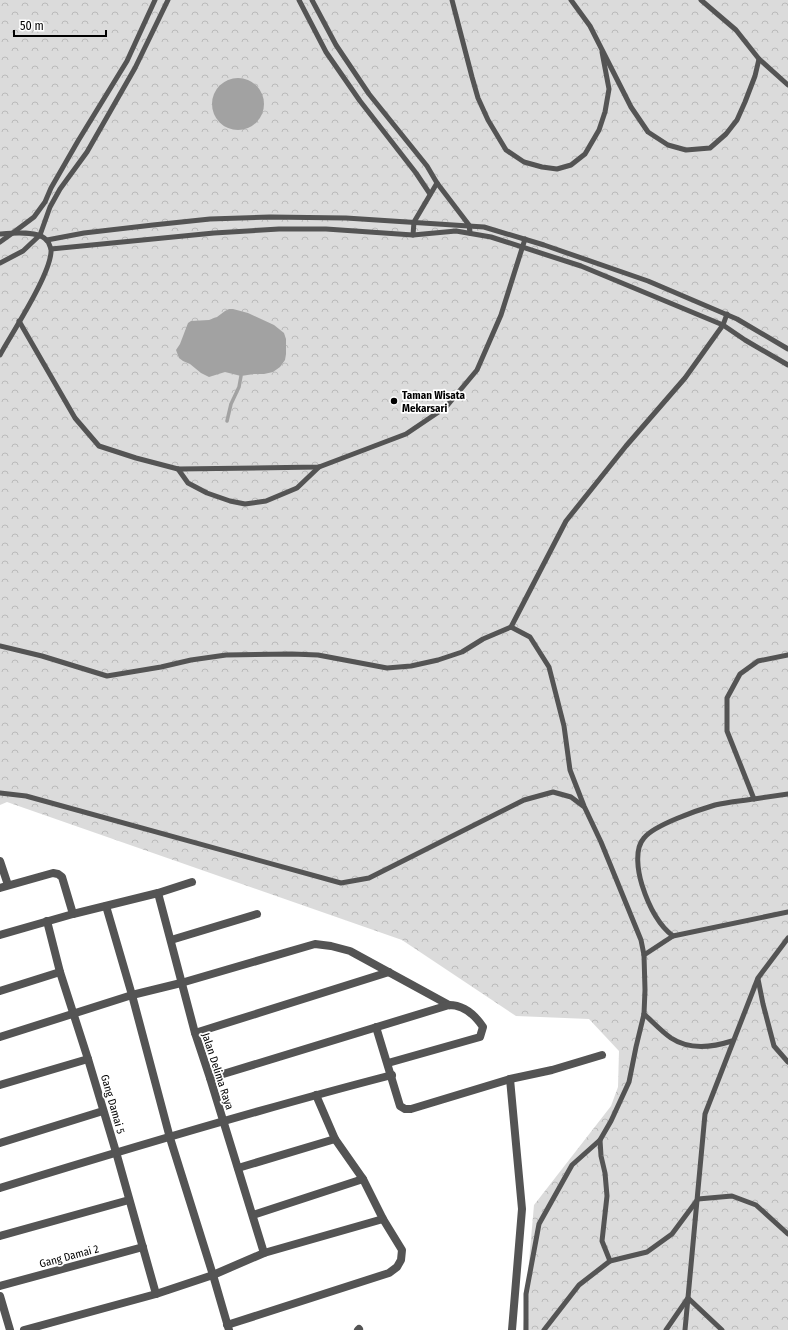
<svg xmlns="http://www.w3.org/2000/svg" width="788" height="1330" font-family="'Fira Sans Condensed',sans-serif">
<defs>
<pattern id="park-crowns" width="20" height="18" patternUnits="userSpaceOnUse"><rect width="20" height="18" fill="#dbdbdb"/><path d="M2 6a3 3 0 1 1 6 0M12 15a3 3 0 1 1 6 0" fill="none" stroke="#bababa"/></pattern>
</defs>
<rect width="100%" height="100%" fill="#fff"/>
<polygon fill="url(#park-crowns)" points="0,0 788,0 788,1330 523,1330 534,1205 611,1106 618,1087 619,1051 589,1019 516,1016 402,940 7,802 0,805"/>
<g fill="#a2a2a2">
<circle cx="238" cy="104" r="26"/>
<polygon points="229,309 233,309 248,313 274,325 284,333 286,339 286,354 285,360 280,367 273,372 264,374 254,374 241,376 225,372 209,377 201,373 190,364 183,361 179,358 176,350 180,344 188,323 191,321 209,320 217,317 225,311"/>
</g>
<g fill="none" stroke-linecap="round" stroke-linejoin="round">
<polyline stroke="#a2a2a2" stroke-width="3.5" points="227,421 231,404 239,387 241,376"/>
<g stroke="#545454" stroke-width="5">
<polyline points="299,0 326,52 360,101 416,173 430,194"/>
<polyline points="312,0 336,45 369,94 427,166 437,183 469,225 470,233"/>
<polyline points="452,0 472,77 478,98 488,120 506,150 524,162 542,167 557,169 571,165 585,154 599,130 605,112 609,89 602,52"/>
<polyline points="571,0 590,26 631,107 648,132 668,145 686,150 710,148 726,134 737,120 745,102 755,76 759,59"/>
<polyline points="701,0 736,30 759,59 788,85"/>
<path d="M 0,234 C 11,233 40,230 47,241 C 49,242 50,247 51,249 C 53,271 12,333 0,355"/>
<polyline points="413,235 414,222 437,183"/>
<polyline points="47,240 84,233 153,225 210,219 270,217 346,218 484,227 544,245 648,281 737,319 788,349"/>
<polyline points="0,242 14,232 34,217 45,202 51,188 78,141 127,61 155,0"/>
<polyline points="51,249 214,233 279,229 326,229 413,235 456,231 491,237 581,266 723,325 745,340 788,365"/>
<polyline points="0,263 23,251 40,235 50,207 60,189 87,152 135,68 168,0"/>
<polyline points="19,321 75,418 99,446 136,458 178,469 319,467 406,434 446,407 477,370 501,315 525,239"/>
<polyline points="178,469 188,483 207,493 230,501 245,504 266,501 297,488 319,467"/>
<polyline points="511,627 566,521 626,446 685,378 723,325 727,314"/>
<polyline points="0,646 42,656 107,676 161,667 191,660 226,655 292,654 318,655 387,668 411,666 438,660 462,652 483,639 511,627 530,637 549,667 564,726 570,770 584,806 601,842 641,940 644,955 645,990 644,1014 636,1047 629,1082 611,1121 600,1140 601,1156 605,1173 607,1196 602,1241 610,1261 579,1285 544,1330"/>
<polyline points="0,793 26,796 341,883 369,878 524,800 553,792 571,797 583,806"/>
<polyline points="754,799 788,794"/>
<polyline points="673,936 788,912"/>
<path d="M 644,955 L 673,936 C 657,924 648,904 642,885 C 638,872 634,849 644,838 C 654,825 698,810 715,805 C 728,802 741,801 754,799 L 727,731 L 727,698 L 740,674 L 758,661 L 788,655"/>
<polyline points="758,979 763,1004 774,1046 788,1062"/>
<path d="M 644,1014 C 653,1022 661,1031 671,1038 C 689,1050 713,1047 732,1041"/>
<polyline points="610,1261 647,1252 672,1234 698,1199 732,1196 756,1205 788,1234"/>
<polyline points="526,1330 526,1294 539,1224 572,1165 600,1140"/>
<polyline points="666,1330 688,1298 722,1330"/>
<polyline points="685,1330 705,1114 758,978 788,938"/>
</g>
<g stroke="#545454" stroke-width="8">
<polyline points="0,861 8,885"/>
<polyline points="0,888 53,873 58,874 62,877 73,914"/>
<polyline points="158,893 195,1033 210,1078 264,1253"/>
<polyline points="106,906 132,995 170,1138 213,1275 229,1330"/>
<polyline points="47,921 60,972 88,1059 116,1152 156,1294"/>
<polyline points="0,935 73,914 158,893 192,882"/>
<polyline points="171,940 257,914"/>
<polyline points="0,991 60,972"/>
<polyline points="376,1027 400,1106 405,1109 411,1109 510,1079 552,1070 602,1055"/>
<polyline points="195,1033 389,972"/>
<polyline points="0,1037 132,995 181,983 315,944 331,946 350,951 449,1005"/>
<path d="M 210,1078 L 449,1005 C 464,1005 475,1015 483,1027 L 480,1037 L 388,1063"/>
<polyline points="510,1079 522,1209 512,1330"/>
<polyline points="0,1085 88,1059"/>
<polyline points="0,1143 103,1111"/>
<polyline points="238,1168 335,1139"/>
<path d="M 0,1188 C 130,1148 260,1109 392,1075"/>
<polyline points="253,1215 363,1179"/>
<polyline points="0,1236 129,1200"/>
<polyline points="0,1286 143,1247"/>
<polyline points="0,1296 10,1330"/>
<polyline points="227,1325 389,1273 397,1267 401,1260 402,1250 383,1219 363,1179 335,1139 316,1095"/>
<polyline points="24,1330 156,1294 213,1275 264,1253 383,1219"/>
<polyline points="358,1330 359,1329"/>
</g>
</g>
<circle fill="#000" stroke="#fff" stroke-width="1.5" cx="394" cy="401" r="4"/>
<g text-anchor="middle" stroke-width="3.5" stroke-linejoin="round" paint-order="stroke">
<g font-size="11" font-weight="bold" fill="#000" stroke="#fff" text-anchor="start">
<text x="402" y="399">Taman Wisata<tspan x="402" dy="13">Mekarsari</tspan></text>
</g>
<g font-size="11" fill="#000" stroke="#fff">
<text transform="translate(218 1071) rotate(72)" y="4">Jalan Delima Raya</text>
<text transform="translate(113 1104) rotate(74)" y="4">Gang Damai 5</text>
<text transform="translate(69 1256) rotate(-15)" y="4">Gang Damai 2</text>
</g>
</g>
<path d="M14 30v6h92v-6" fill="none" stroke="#000000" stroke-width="2"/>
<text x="20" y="30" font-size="12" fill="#000000" stroke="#ffffff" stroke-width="3" paint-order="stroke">50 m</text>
</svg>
